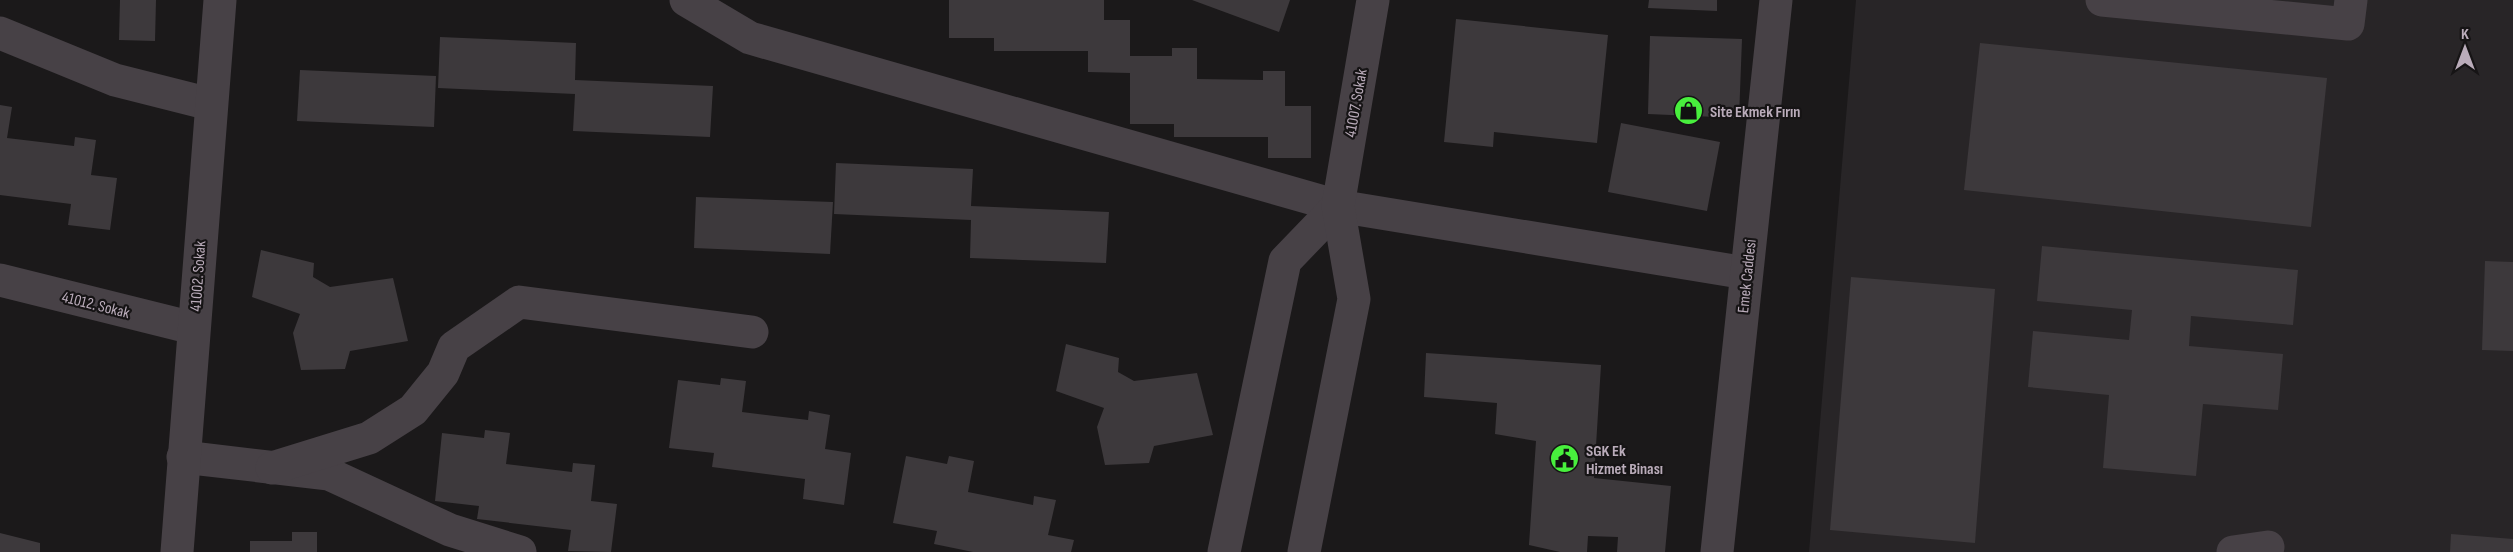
<svg xmlns="http://www.w3.org/2000/svg" width="2513" height="552" font-family="'Sofia Sans Condensed',sans-serif">
<rect width="100%" height="100%" fill="#1b191a"/>
<polygon fill="#282527" points="1856,0 2513,0 2513,552 1809,552"/>
<g fill="#3d393c">
<polygon points="120,0 156,0 155,41 119,40"/>
<polygon points="949,0 1104,0 1104,20 1130,20 1130,56 1172,56 1172,48 1197,48 1197,79 1263,80 1263,71 1285,71 1285,106 1311,106 1311,158 1268,158 1268,137 1174,137 1174,124 1130,124 1130,73 1088,72 1088,51 994,51 994,38 949,38"/>
<polygon points="1192,0 1290,0 1279,32"/>
<polygon points="1649,0 1717,0 1717,11 1648,8"/>
<polygon points="1456,19 1608,35 1597,143 1494,132 1493,147 1444,142"/>
<polygon points="1650,36 1742,39 1739,118 1648,114"/>
<polygon points="440,37 576,43 575,80 713,86 710,137 573,131 575,94 438,88"/>
<polygon points="1980,43 2327,78 2311,227 1964,190"/>
<polygon points="300,70 436,76 434,127 297,121"/>
<polygon points="0,105 12,107 7,138 74,146 75,137 96,140 91,175 117,178 110,230 68,225 71,204 0,195"/>
<polygon points="1621,123 1720,142 1707,211 1608,192"/>
<polygon points="836,163 973,169 971,206 1109,212 1106,263 970,258 971,220 834,214"/>
<polygon points="696,197 833,202 830,254 694,248"/>
<polygon points="2042,246 2298,270 2293,325 2191,316 2189,346 2283,354 2278,410 2203,404 2196,476 2103,468 2109,395 2028,387 2033,331 2129,340 2132,310 2037,301"/>
<polygon points="261,250 314,263 313,277 330,287 393,278 408,341 350,351 345,369 301,370 293,333 300,314 252,297"/>
<polygon points="2485,261 2513,262 2513,351 2482,350"/>
<polygon points="1851,277 1995,289 1975,543 1830,530"/>
<polygon points="1066,344 1119,358 1118,372 1134,381 1197,373 1213,435 1154,446 1149,463 1105,465 1097,427 1104,408 1056,391"/>
<polygon points="1426,353 1601,365 1594,478 1671,486 1665,552 1617,552 1618,537 1588,536 1587,552 1560,552 1529,545 1536,441 1495,434 1497,403 1424,397"/>
<polygon points="721,378 746,381 742,412 808,420 809,411 830,415 825,449 851,453 844,505 803,499 805,479 712,467 714,453 669,448 678,380 720,385"/>
<polygon points="485,430 510,433 506,464 572,472 573,463 595,465 591,501 617,504 611,552 568,551 571,530 477,519 479,506 435,501 442,433 484,438"/>
<polygon points="906,456 947,464 949,456 974,461 968,492 1033,505 1034,496 1056,500 1048,535 1074,540 1071,552 973,552 934,544 937,531 893,523"/>
<polygon points="292,532 317,532 317,552 250,552 250,541 292,541"/>
<polygon points="0,533 40,543 40,552 0,552"/>
<polygon points="2451,534 2513,539 2513,552 2450,552"/>
</g>
<g fill="none" stroke-linecap="round" stroke-linejoin="round">
<g stroke="#474146" stroke-width="33">
<polyline points="686,0 750,38 1338,206 1746,273"/>
<polyline points="2102,0 2348,24 2351,0"/>
<polyline points="0,33 115,80 210,104"/>
<polyline points="0,280 193,328"/>
<polyline points="183,457 329,474 450,530 520,552"/>
<polyline points="272,468 369,438 413,410 443,373 454,347 519,302 752,332"/>
<polyline points="177,552 220,0"/>
<polyline points="1224,552 1285,261 1338,206"/>
<polyline points="1304,552 1354,299 1338,206 1373,0"/>
<polyline points="1717,552 1776,0"/>
<polyline points="2233,552 2268,547"/>
</g>
</g>
<defs>
<symbol id="shop-disc" viewBox="-11 -11 22 22"><circle r="9.5" fill="#48ef3d" stroke="#161415"/><path d="M-5-2.5h2.3a2.7 3.5 0 0 1 5.4 0H5L5.5 6h-11ZM-1.5-2.5h3a1.5 2.3 0 0 0-3 0Z" fill="#111"/></symbol>
<symbol id="civic-disc" viewBox="-11 -11 22 22"><circle r="9.5" fill="#48ef3d" stroke="#161415"/><path d="M-.6-6.5H3V-4.5H.6V-3L4-1V1h2V6H-6V1h2V-1L-.6-3ZM-1.2 2.5V6h2.4V2.5Z" fill="#111"/></symbol>
</defs>
<g fill-rule="evenodd">
<use href="#shop-disc" x="1672" y="94" width="33" height="33"/>
<use href="#civic-disc" x="1548" y="442" width="33" height="33"/>
</g>
<g text-anchor="middle" stroke-width="4.5" stroke-linejoin="round" paint-order="stroke">
<g font-size="16" fill="#baacba" stroke="#161415">
<text transform="translate(1355 103) rotate(-80)" y="6">41007. Sokak</text>
<text transform="translate(197 276) rotate(-86)" y="6">41002. Sokak</text>
<text transform="translate(1746 276) rotate(-84)" y="6">Emek Caddesi</text>
<text transform="translate(96 304) rotate(14)" y="6">41012. Sokak</text>
</g>
<g font-size="16" font-weight="bold" fill="#baacba" stroke="#161415" text-anchor="start">
<text x="1710" y="117">Site Ekmek Fırın</text>
<text x="1586" y="456">SGK Ek<tspan x="1586" dy="18">Hizmet Binası</tspan></text>
</g>
</g>
<g transform="translate(2465 48)" stroke="#161415" stroke-width="4.5" paint-order="stroke">
<path d="M0-4.5L10 22L0 15L-10 22Z" fill="#baacba"/>
<text y="-9" font-size="16" font-weight="bold" text-anchor="middle" fill="#baacba">K</text>
</g>
</svg>
